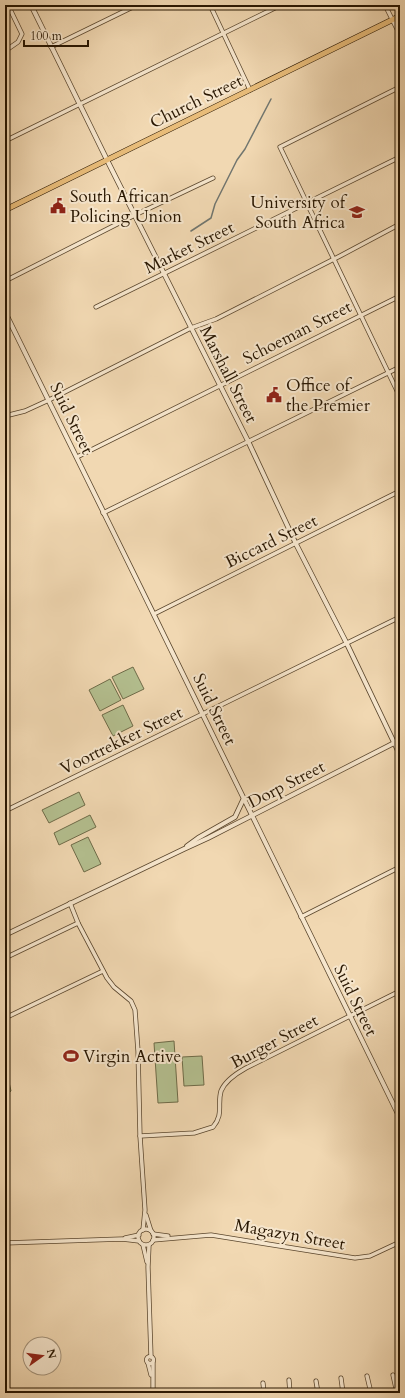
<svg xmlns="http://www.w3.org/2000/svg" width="405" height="1398" font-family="Cardo,serif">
<rect width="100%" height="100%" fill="#f1d8b2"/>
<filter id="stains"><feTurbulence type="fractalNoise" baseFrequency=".005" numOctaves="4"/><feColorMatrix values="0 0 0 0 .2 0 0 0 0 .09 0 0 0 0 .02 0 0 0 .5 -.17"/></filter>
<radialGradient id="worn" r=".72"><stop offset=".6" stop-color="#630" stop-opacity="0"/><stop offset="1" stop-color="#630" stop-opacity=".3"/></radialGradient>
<g fill="#b4c090" stroke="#6e6b48">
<polygon points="133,667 144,689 123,699 112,677"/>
<polygon points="110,679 121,700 100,711 89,690"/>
<polygon points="123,705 133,726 113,736 102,715"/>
<polygon points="79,792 85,805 49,823 42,810"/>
<polygon points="90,815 96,827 59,845 54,833"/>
<polygon points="88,837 101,864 84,872 71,845"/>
<polygon points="174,1041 178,1102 158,1103 154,1043"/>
<polygon points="202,1056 204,1085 184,1086 182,1057"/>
<polygon points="5,1064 11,1091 5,1096 5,1063"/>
</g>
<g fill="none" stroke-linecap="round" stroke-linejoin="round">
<polyline stroke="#71766f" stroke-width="1.5" points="191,231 211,218 215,204 237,160 245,149 271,99"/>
<defs>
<g id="minor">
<polyline points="210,5 250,90"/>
<polyline points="385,5 400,35"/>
<polyline points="51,47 137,5"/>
<polyline points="5,51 18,42 22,34 8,5"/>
<polyline points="400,87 280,147 400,397"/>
<polyline points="5,141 281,5"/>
<polyline points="5,281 135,215 213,178"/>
<polyline points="96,307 400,157"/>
<polyline points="5,416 25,411 49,400 191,328 216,319 340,256 400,224"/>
<polyline points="77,457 400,296"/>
<polyline points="103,513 400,367"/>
<polyline points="154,614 400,491"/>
<polyline points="5,811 400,617"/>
<polyline points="70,903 78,923 107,978 114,987 131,1001 135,1010 138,1051 140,1136 145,1210 143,1230"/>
<polyline points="301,917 400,867"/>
<polyline points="5,958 78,923"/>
<polyline points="5,1018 103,971"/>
<path d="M 140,1136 L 194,1133 L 213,1127 C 224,1114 217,1105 221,1091 C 225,1081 237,1073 246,1068 L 400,991"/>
<polyline points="146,1215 151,1231"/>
<circle cx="146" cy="1237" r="8"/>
<polyline points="153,1234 168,1236"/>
<polyline points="125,1238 139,1235"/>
<polyline points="153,1240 211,1235 355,1258 370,1256 400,1242"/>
<polyline points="5,1243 122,1239 139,1241"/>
<polyline points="143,1245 147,1262"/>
<polyline points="149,1245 148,1267 151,1357"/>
<circle cx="150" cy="1360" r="3.5"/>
<polyline points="148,1363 151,1375"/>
<polyline points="153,1363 153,1393"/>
<polyline points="393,1375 397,1393"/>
<polyline points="367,1376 371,1393"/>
<polyline points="341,1378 343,1393"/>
<polyline points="289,1380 290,1393"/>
<polyline points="316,1381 318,1393"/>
<polyline points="263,1383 264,1393"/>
</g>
<g id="tertiary">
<polyline points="31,5 109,164 248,441 296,544 347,644 400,755"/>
<path d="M 5,312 C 138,580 268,850 400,1118"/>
<polyline points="187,846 198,838 235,817 243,800"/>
<polyline points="5,935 184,849 208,838 400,740"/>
</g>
<polyline id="primary" points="5,210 400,16"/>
</defs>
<use href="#minor" stroke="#5a462d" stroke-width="5"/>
<use href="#tertiary" stroke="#5a462d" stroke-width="5.5"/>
<use href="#primary" stroke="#281601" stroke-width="6"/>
<use href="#minor" stroke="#f6e6cd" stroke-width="3.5"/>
<use href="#tertiary" stroke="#f6e6cd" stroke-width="4"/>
<use href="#primary" stroke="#e8bc79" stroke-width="5"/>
</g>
<defs>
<symbol id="civic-bare" viewBox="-9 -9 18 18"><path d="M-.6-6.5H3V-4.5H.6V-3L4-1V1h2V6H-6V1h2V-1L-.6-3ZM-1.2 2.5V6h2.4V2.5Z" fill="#8f2418" stroke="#f6e6cd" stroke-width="2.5" paint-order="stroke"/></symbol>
<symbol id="university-bare" viewBox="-9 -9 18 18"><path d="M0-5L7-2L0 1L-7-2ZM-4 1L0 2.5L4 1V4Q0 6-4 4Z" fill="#8f2418" stroke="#f6e6cd" stroke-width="2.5" paint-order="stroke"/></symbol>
<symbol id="stadium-bare" viewBox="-9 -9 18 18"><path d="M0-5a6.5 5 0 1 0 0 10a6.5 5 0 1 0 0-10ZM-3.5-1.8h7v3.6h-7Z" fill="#8f2418" stroke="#f6e6cd" stroke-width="2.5" paint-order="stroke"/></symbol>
</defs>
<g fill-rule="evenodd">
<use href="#civic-bare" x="47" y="195" width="22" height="22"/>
<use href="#university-bare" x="346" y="201" width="22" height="22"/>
<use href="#civic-bare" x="263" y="384" width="22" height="22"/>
<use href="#stadium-bare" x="60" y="1045" width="22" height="22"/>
</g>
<g text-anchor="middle" stroke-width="4" stroke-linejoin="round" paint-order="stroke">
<g font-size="17" fill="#281601" stroke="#f6e6cd">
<text transform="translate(196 101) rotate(-26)" y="6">Church Street</text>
<text transform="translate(189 247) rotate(-26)" y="6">Market Street</text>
<text transform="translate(297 332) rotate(-27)" y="6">Schoeman Street</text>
<text transform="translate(229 374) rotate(63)" y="6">Marshall Street</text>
<text transform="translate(72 418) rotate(64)" y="6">Suid Street</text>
<text transform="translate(271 541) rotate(-26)" y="6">Biccard Street</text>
<text transform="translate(215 709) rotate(64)" y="6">Suid Street</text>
<text transform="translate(121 740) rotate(-26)" y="6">Voortrekker Street</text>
<text transform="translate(286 784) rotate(-27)" y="6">Dorp Street</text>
<text transform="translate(356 1000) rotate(64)" y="6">Suid Street</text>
<text transform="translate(274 1041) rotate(-28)" y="6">Burger Street</text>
<text transform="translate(290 1234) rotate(10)" y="6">Magazyn Street</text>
</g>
<g font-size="17" fill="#281601" stroke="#f6e6cd" text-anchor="start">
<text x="70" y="202">South African<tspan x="70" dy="20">Policing Union</tspan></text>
<text x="345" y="208" text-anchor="end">University of<tspan x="345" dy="20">South Africa</tspan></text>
<text x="286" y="391">Office of<tspan x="286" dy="20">the Premier</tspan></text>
<text x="83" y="1062">Virgin Active</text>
</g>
</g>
<rect width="405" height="1398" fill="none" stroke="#f1d8b2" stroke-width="20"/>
<rect x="6" y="6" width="393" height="1386" fill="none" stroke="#281601" stroke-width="2"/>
<rect x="10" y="10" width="385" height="1378" fill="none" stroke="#281601"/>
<g transform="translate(42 1356) rotate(76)"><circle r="19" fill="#f6e6cd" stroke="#a4937b"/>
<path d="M0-3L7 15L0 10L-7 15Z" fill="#8f2418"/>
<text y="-6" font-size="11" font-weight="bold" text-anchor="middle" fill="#281601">N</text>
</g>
<path d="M24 40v6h64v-6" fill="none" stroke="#281601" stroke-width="2"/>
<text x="30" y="40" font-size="12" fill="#281601" stroke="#f6e6cd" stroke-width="3" paint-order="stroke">100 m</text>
<rect width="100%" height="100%" filter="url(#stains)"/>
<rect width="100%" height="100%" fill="url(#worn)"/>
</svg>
